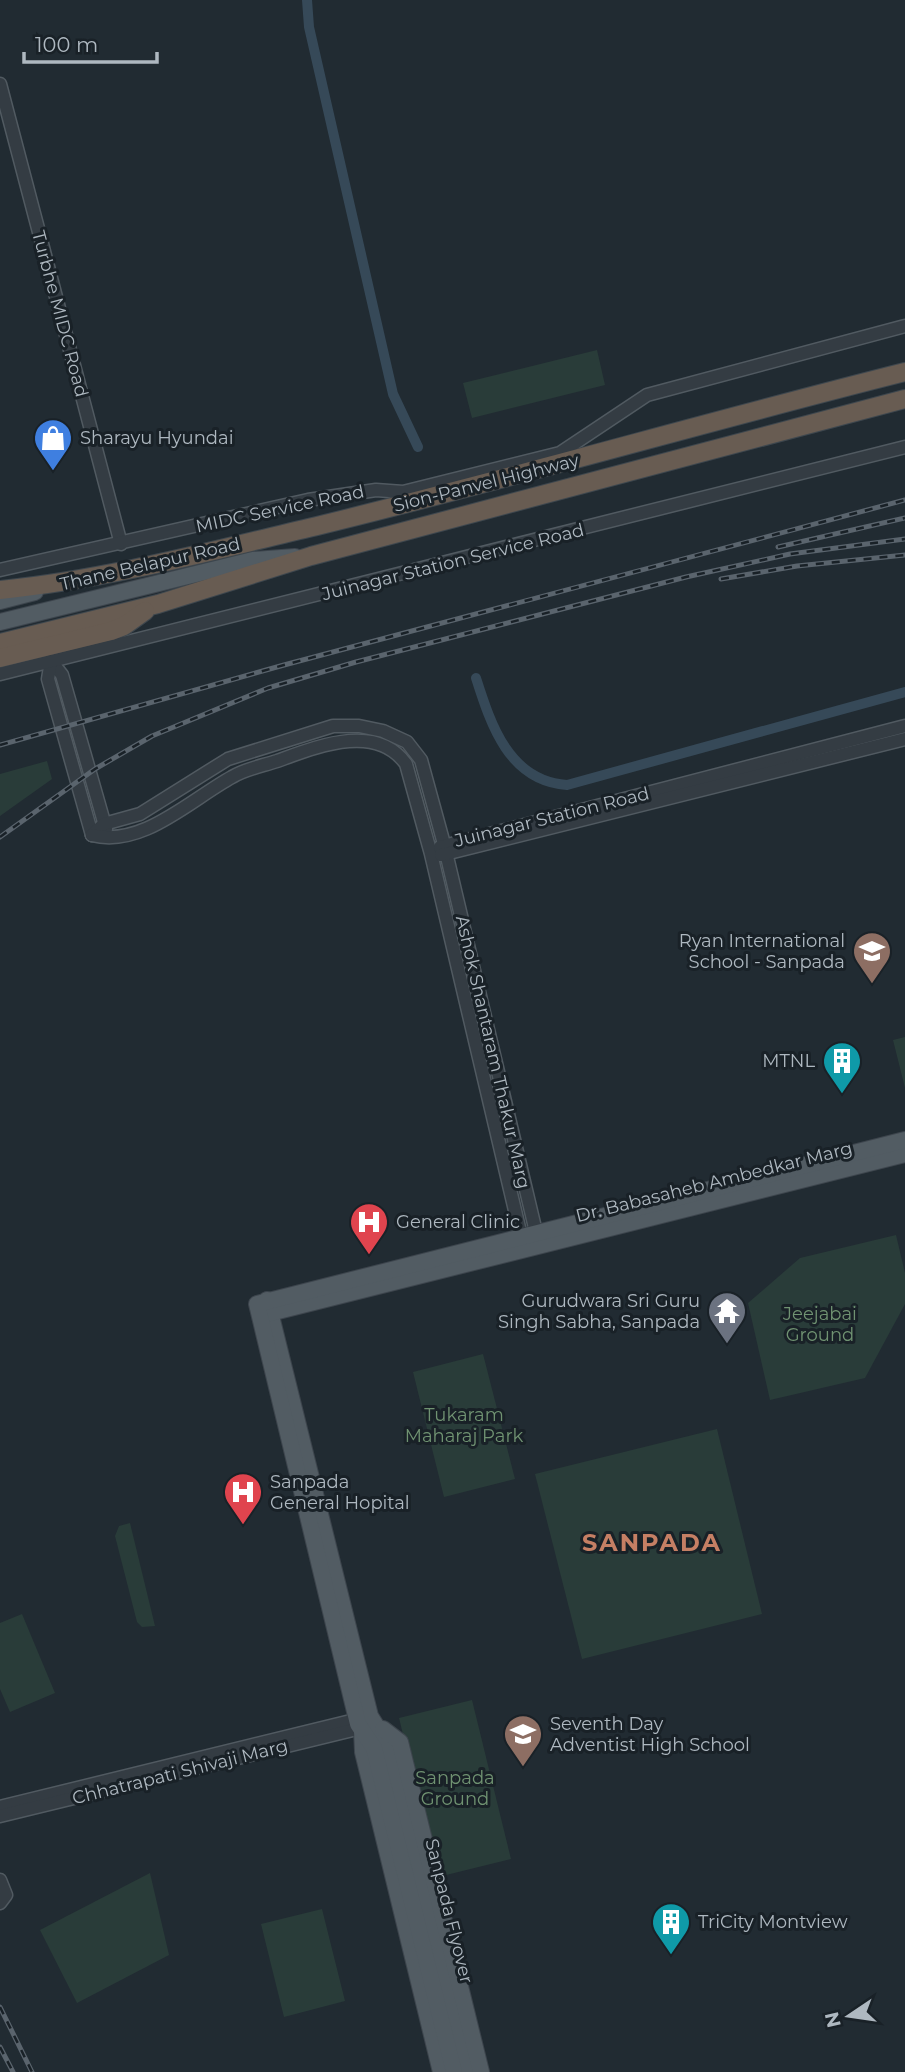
<svg xmlns="http://www.w3.org/2000/svg" width="905" height="2072" font-family="Montserrat,sans-serif">
<rect width="100%" height="100%" fill="#212b32"/>
<g fill="#293c39">
<polygon points="597,350 605,385 472,418 463,383"/>
<polygon points="47,761 52,779 0,816 0,774"/>
<polygon points="905,1037 905,1088 893,1040"/>
<polygon points="896,1235 905,1273 905,1304 865,1378 770,1400 748,1303 800,1258"/>
<polygon points="483,1354 515,1479 444,1497 413,1372"/>
<polygon points="717,1429 762,1614 582,1659 535,1474"/>
<polygon points="130,1523 155,1626 142,1627 137,1622 115,1536 119,1526"/>
<polygon points="22,1614 55,1693 10,1712 0,1689 0,1623"/>
<polygon points="472,1700 511,1859 438,1877 399,1718"/>
<polygon points="150,1873 169,1955 77,2003 40,1930"/>
<polygon points="322,1909 345,2001 284,2017 261,1924"/>
</g>
<g fill="none" stroke-linecap="round" stroke-linejoin="round">
<g stroke="#364958" stroke-width="10">
<polyline points="307,0 309,27 393,394 418,447"/>
<path d="M 476,678 C 491,725 509,781 567,785 L 905,692"/>
</g>
<defs>
<g id="minor">
<polyline points="0,84 121,544"/>
<polyline points="0,570 308,500 376,490 403,492 560,453 647,395 905,326"/>
<polyline points="51,661 62,675 106,829"/>
<polyline points="51,661 48,679 92,835"/>
<polyline points="0,674 905,447"/>
<polyline points="92,835 104,824 140,814 228,759 333,726 359,726 383,731 407,742 421,760 444,844 536,1232 534,1240"/>
<path d="M 92,835 C 142,848 190,800 232,777 C 245,769 262,766 277,761 C 316,747 376,722 406,764 L 431,854 L 521,1236 L 527,1241"/>
<polyline points="440,847 905,726"/>
<polyline points="441,855 905,739"/>
<polyline points="0,1807 359,1719"/>
<polyline points="0,1816 361,1728"/>
<polyline points="0,1880 6,1895 0,1903"/>
</g>
<g id="major">
<polyline points="0,601 35,592"/>
<polyline points="0,622 253,560 295,557"/>
<polyline points="267,1300 370,1716 388,1745 468,2072"/>
<polyline points="262,1315 905,1154"/>
<polyline points="383,1729 400,1742 481,2072"/>
<polyline points="362,1730 363,1752 441,2072"/>
<polyline points="454,2072 374,1748 358,1724 257,1304 905,1140"/>
</g>
<g id="highway">
<path d="M 0,590 C 109,579 215,550 321,525 C 517,477 710,421 905,372"/>
<polyline points="0,643 158,604 311,556 905,399"/>
<polyline points="0,658 111,631 124,626 145,611"/>
</g>
</defs>
<use href="#minor" stroke="#515a61" stroke-width="15"/>
<use href="#major" stroke="#3d454d" stroke-width="18"/>
<use href="#highway" stroke="#3e474e" stroke-width="20"/>
<use href="#minor" stroke="#343c43" stroke-width="12"/>
<use href="#major" stroke="#525c63" stroke-width="16"/>
<use href="#highway" stroke="#685c52" stroke-width="18"/>
<defs>
<g id="rail">
<polyline points="778,547 905,518"/>
<polyline points="721,579 797,566 905,555"/>
<polyline points="0,745 284,665 905,500"/>
<polyline points="0,837 95,769 152,736 268,688 356,662 686,577 790,554 905,539"/>
<polyline points="0,2007 32,2072"/>
<polyline points="0,2047 13,2072"/>
</g>
</defs>
<use href="#rail" stroke="#5a646d" stroke-width="5"/>
<use href="#rail" stroke="#192127" stroke-width="2.5" stroke-dasharray="8" stroke-linecap="butt"/>
</g>
<defs>
<symbol id="shop-pin" viewBox="-11 -11 22 30"><path d="M0 17L-7.5 6A9.5 9.5 0 1 1 7.5 6Z" fill="#3f7fe0" stroke="#192127"/><path d="M-5-2.5h2.3a2.7 3.5 0 0 1 5.4 0H5L5.5 6h-11ZM-1.5-2.5h3a1.5 2.3 0 0 0-3 0Z" fill="#fff"/></symbol>
<symbol id="school-pin" viewBox="-11 -11 22 30"><path d="M0 17L-7.5 6A9.5 9.5 0 1 1 7.5 6Z" fill="#8d6e63" stroke="#192127"/><path d="M0-5L7-2L0 1L-7-2ZM-4 1L0 2.5L4 1V4Q0 6-4 4Z" fill="#fff"/></symbol>
<symbol id="building-pin" viewBox="-11 -11 22 30"><path d="M0 17L-7.5 6A9.5 9.5 0 1 1 7.5 6Z" fill="#0f9aa8" stroke="#192127"/><path d="M-4-6H4V6H1V3H-1V6H-4ZM-2.5-4.3h1.7v1.8h-1.7ZM.8-4.3h1.7v1.8H.8ZM-2.5-1h1.7V.8h-1.7ZM.8-1h1.7V.8H.8Z" fill="#fff"/></symbol>
<symbol id="hospital-pin" viewBox="-11 -11 22 30"><path d="M0 17L-7.5 6A9.5 9.5 0 1 1 7.5 6Z" fill="#e0444e" stroke="#192127"/><path d="M-5-5h3v3.5h4V-5h3V5h-3V1.5h-4V5h-3Z" fill="#fff"/></symbol>
<symbol id="temple-pin" viewBox="-11 -11 22 30"><path d="M0 17L-7.5 6A9.5 9.5 0 1 1 7.5 6Z" fill="#6b7280" stroke="#192127"/><path d="M0-6L5-2H3V0L6.5 2.5H4V6H1.5V3h-3V6H-4V2.5H-6.5L-3 0V-2H-5Z" fill="#fff"/></symbol>
</defs>
<g fill-rule="evenodd">
<use href="#shop-pin" x="31" y="416" width="44" height="60"/>
<use href="#school-pin" x="850" y="929" width="44" height="60"/>
<use href="#building-pin" x="820" y="1039" width="44" height="60"/>
<use href="#hospital-pin" x="347" y="1200" width="44" height="60"/>
<use href="#temple-pin" x="705" y="1289" width="44" height="60"/>
<use href="#hospital-pin" x="221" y="1470" width="44" height="60"/>
<use href="#school-pin" x="501" y="1712" width="44" height="60"/>
<use href="#building-pin" x="649" y="1900" width="44" height="60"/>
</g>
<g text-anchor="middle" stroke-width="6" stroke-linejoin="round" paint-order="stroke">
<g font-size="18" fill="#aeb8c0" stroke="#192127">
<text transform="translate(60 314) rotate(75)" y="6">Turbhe MIDC Road</text>
<text transform="translate(486 483) rotate(-14)" y="6">Sion-Panvel Highway</text>
<text transform="translate(280 509) rotate(-12)" y="6">MIDC Service Road</text>
<text transform="translate(453 562) rotate(-14)" y="6">Juinagar Station Service Road</text>
<text transform="translate(150 564) rotate(-13)" y="6">Thane Belapur Road</text>
<text transform="translate(552 817) rotate(-14)" y="6">Juinagar Station Road</text>
<text transform="translate(493 1052) rotate(77)" y="6">Ashok Shantaram Thakur Marg</text>
<text transform="translate(714 1182) rotate(-14)" y="6">Dr. Babasaheb Ambedkar Marg</text>
<text transform="translate(180 1772) rotate(-14)" y="6">Chhatrapati Shivaji Marg</text>
<text transform="translate(449 1911) rotate(76)" y="6">Sanpada Flyover</text>
</g>
<g font-size="18" fill="#aeb8c0" stroke="#192127" text-anchor="start">
<text x="80" y="444">Sharayu Hyundai</text>
<text x="845" y="947" text-anchor="end">Ryan International<tspan x="845" dy="21">School - Sanpada</tspan></text>
<text x="815" y="1067" text-anchor="end">MTNL</text>
<text x="396" y="1228">General Clinic</text>
<text x="700" y="1307" text-anchor="end">Gurudwara Sri Guru<tspan x="700" dy="21">Singh Sabha, Sanpada</tspan></text>
<text x="270" y="1488">Sanpada<tspan x="270" dy="21">General Hopital</tspan></text>
<text x="550" y="1730">Seventh Day<tspan x="550" dy="21">Adventist High School</tspan></text>
<text x="698" y="1928">TriCity Montview</text>
</g>
<g font-size="18" fill="#709372" stroke="#192127">
<text x="820" y="1320">Jeejabai<tspan x="820" dy="21">Ground</tspan></text>
<text x="464" y="1421">Tukaram<tspan x="464" dy="21">Maharaj Park</tspan></text>
<text x="455" y="1784">Sanpada<tspan x="455" dy="21">Ground</tspan></text>
</g>
<g font-size="24" font-weight="bold" letter-spacing="2" fill="#c57f64" stroke="#192127">
<text x="652" y="1551">SANPADA</text>
</g>
</g>
<g transform="translate(849 2016) rotate(257)" stroke="#192127" stroke-width="5" paint-order="stroke">
<path d="M0-5L12 26L0 18L-12 26Z" fill="#aeb8c0"/>
<text y="-10" font-size="19" font-weight="bold" text-anchor="middle" fill="#aeb8c0">N</text>
</g>
<path d="M24 52v10h133v-10" fill="none" stroke="#aeb8c0" stroke-width="3.5"/>
<text x="35" y="52" font-size="21" fill="#aeb8c0" stroke="#192127" stroke-width="5" paint-order="stroke">100 m</text>
</svg>
